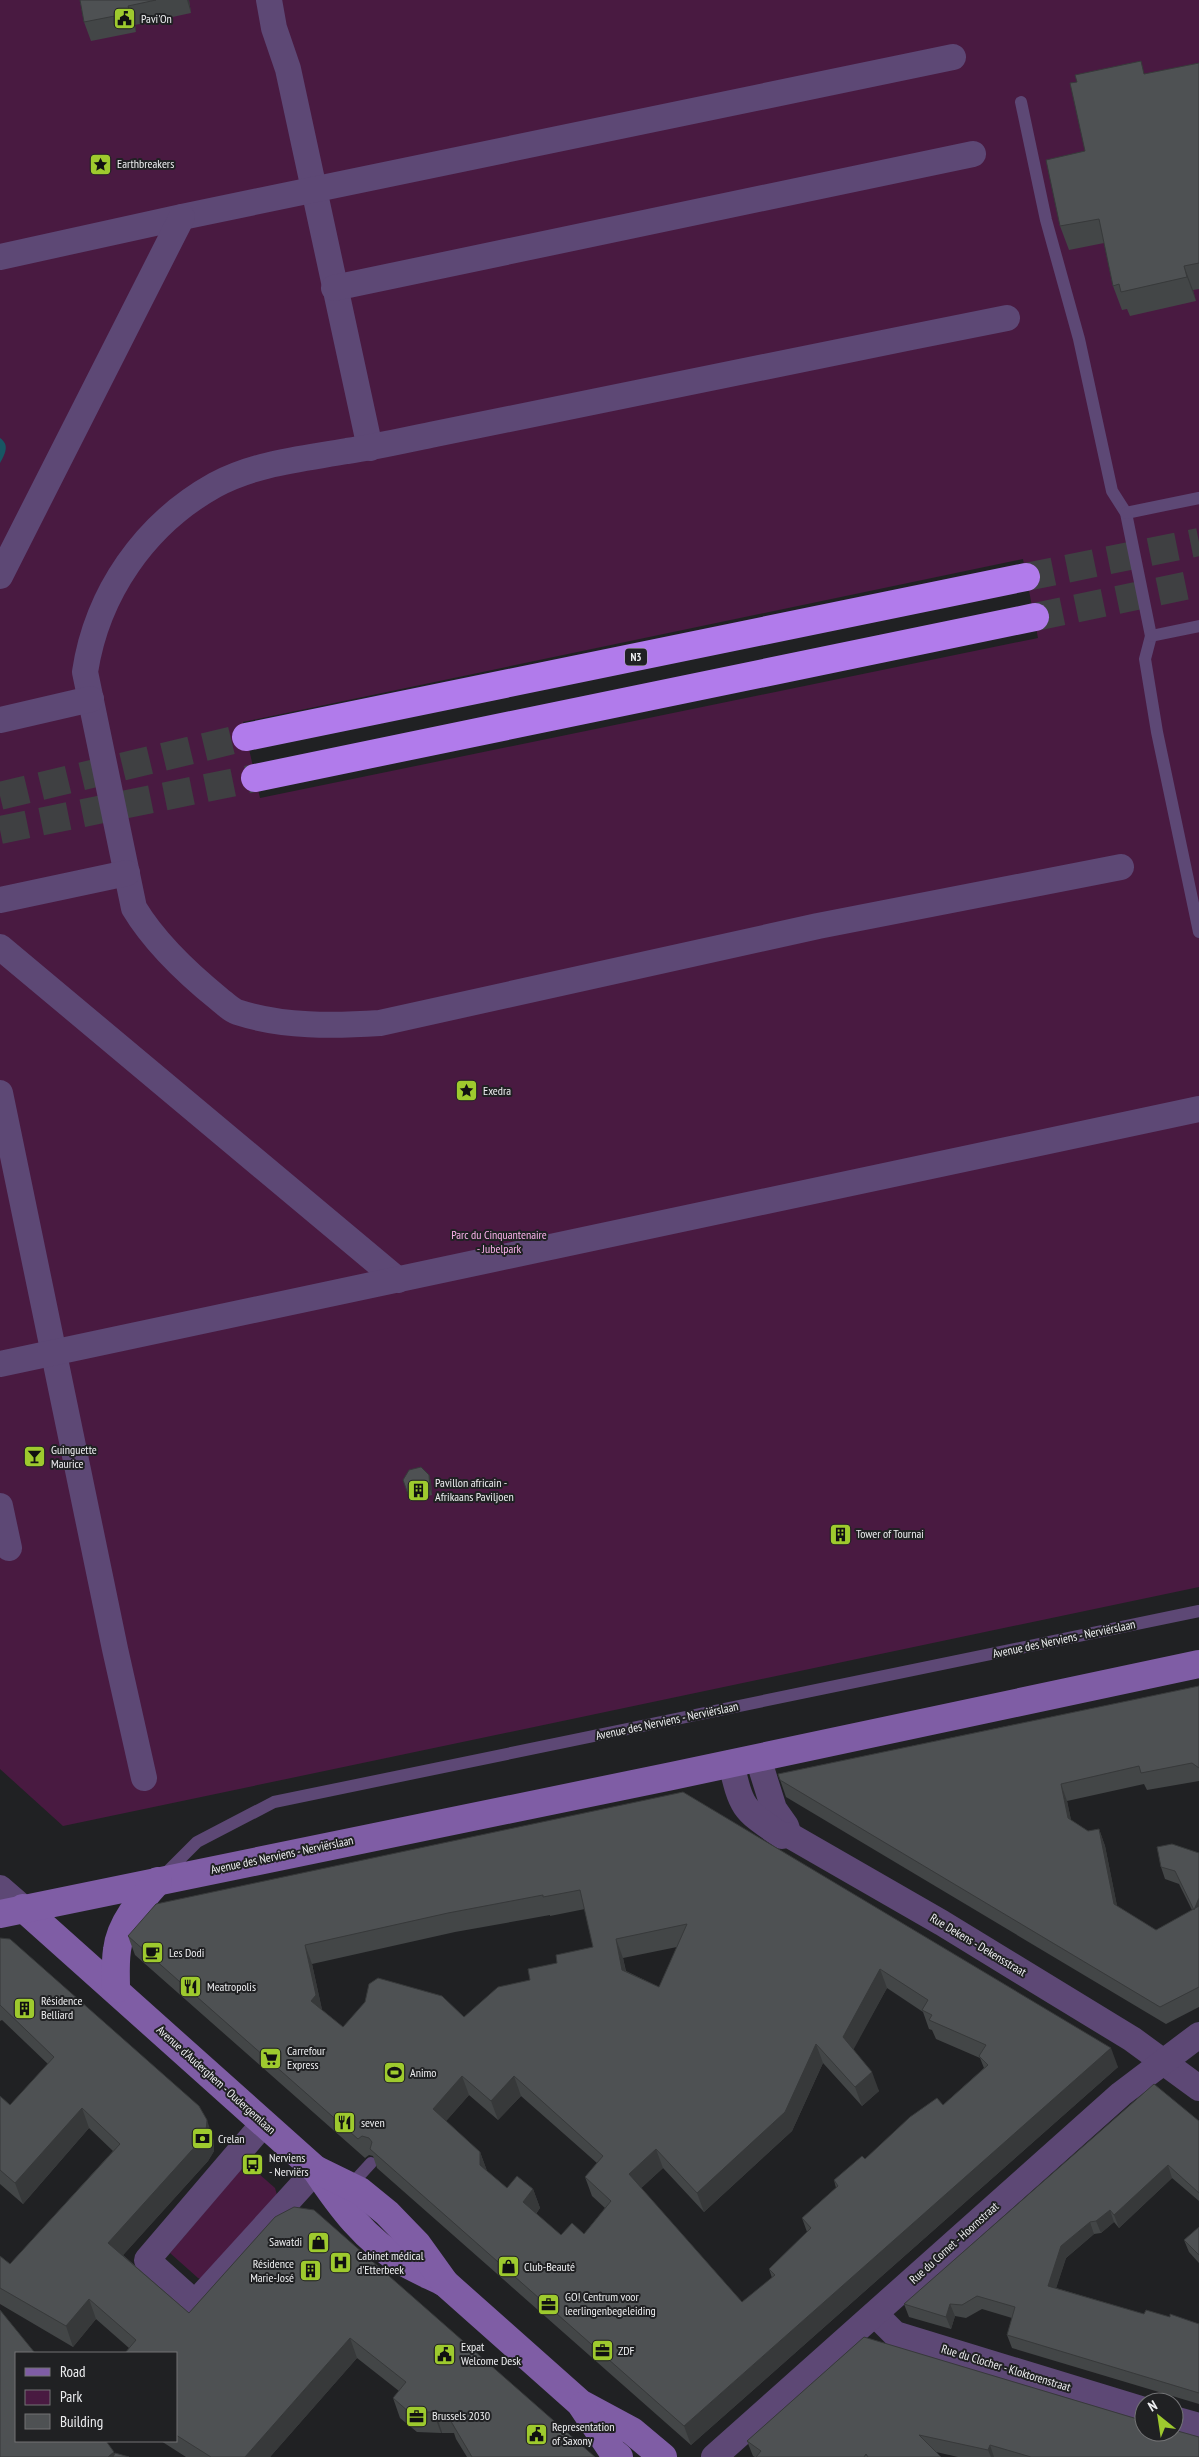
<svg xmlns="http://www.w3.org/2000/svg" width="1199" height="2457" font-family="'PT Sans Narrow',sans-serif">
<rect width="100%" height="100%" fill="#202123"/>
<g fill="#491a41" fill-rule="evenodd">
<path d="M 0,0 L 1199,0 L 1199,1587 L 63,1826 L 0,1769 ZM 1023,559 L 1038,638 L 260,798 L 243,722 Z"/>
<polygon points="245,2164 249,2165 275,2188 277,2195 201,2279 198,2278 170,2253"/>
</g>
<path fill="#185663" d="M 0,438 C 10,445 5,454 0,463 Z"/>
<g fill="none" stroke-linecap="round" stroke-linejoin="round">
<g stroke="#3f4042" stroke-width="28" stroke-dasharray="28 14" stroke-linecap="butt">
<polyline points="1026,577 1199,542"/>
<polyline points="1035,617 1199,583"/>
<polyline points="0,796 246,737"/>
<polyline points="0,830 255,778"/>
</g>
<g stroke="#5d4875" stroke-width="12">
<polyline points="1021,102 1046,220 1079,339 1112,491 1126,513 1151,636 1145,659 1157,732 1199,932"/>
<polyline points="1126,513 1199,498"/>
<polyline points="1151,636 1199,626"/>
<polyline points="164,1875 197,1842 274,1802 1199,1611"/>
<polyline points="349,2187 371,2163"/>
</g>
<g stroke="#5d4875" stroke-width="26">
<polyline points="269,0 274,28 288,69 370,448"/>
<polyline points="0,257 182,217 953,57"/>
<polyline points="334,288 973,154"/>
<path d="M 1007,318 C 816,356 625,395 435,434 C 406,440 376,447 347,451 C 302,459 256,463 215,485 C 145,524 97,593 85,672 L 134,908 C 155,943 187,973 219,999 C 224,1003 231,1010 237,1012 C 283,1027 334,1026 380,1023 L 818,926 L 1121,867"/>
<polyline points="0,576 182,217"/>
<polyline points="0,720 91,699"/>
<polyline points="0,900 127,873"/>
<polyline points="0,947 398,1280"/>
<polyline points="0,1093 115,1649 144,1778"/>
<polyline points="0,1364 1199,1109"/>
<polyline points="0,1506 9,1548"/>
<polyline points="758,1758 774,1809 786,1826 789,1835"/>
<path d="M 731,1763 C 742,1810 743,1809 782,1836 L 789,1835 L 942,1923 L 1132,2039 L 1199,2088"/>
<polyline points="0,1888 23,1908"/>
<polyline points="264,2123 147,2260 195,2303 316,2170"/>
<polyline points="875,2314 895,2334 1144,2410"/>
<polyline points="1174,2419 1199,2426"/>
<polyline points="714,2457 1121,2094 1199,2035"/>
</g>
<g stroke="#7f5da5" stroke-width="28">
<path d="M 23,1908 L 316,2170 C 340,2206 365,2240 403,2262 C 417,2270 431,2276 445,2283"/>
<polyline points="0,1914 672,1776 1199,1664"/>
<path d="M 116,1989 C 116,1977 115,1963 117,1950 C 120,1923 140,1901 158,1881"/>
<polyline points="317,2170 360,2191 387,2213 417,2244 445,2283 580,2403 632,2431 663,2457"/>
<polyline points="582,2406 613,2452 619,2457"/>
</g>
<g stroke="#b17beb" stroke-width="28">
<polyline points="246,737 1026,577"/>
<polyline points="255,778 1035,617"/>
</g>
</g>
<g fill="#434647" fill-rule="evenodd">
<polygon points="80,0 189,0 191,13 135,25 136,32 91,41 84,22"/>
<polygon points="1199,63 1199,289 1193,290 1196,301 1130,316 1127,309 1122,310 1113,286 1104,243 1069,250 1060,226 1085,151 1146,74"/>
<polygon points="429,1475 431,1482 432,1495 410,1501 403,1480"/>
<polygon points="1199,1686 1199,1781 1147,1790 1144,1784 1067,1801 1071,1820 1088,1831 1099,1829 1105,1846 1117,1906 1156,1930 1192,1910 1179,1884 1165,1879 1161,1867 1199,1853 1199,2007 1166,2024 786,1797 778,1774"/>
<path d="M 683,1792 L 1118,2067 L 691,2445 L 377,2168 L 373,2156 L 369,2155 L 365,2158 L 135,1955 L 128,1936 ZM 585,1909 L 593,1947 L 557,1963 L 530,1980 L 464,2017 L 343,2027 L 322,2010 L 312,1964 L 455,1932 L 550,1915 L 550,1916 ZM 677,1947 L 659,1987 L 626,1971 L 623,1958 ZM 887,1988 L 923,2012 L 929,2029 L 932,2030 L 936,2039 L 980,2058 L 984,2068 L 943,2105 L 834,2180 L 836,2188 L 802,2218 L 807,2232 L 769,2269 L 772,2278 L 742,2302 L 641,2188 L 663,2168 L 704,2212 L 792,2131 L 823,2063 L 862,2106 L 879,2091 L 853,2049 ZM 469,2095 L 498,2120 L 521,2096 L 597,2163 L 585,2177 L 592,2196 L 605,2208 L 584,2234 L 561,2235 L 536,2214 L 540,2208 L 533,2189 L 507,2188 L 487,2171 L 480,2152 L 446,2121 Z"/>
<polygon points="0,1938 214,2141 214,2151 208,2161 123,2255 189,2313 275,2217 595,2457 467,2457 456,2439 454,2433 442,2433 442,2432 441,2433 417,2432 400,2418 393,2398 399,2391 357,2358 270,2457 186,2457 161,2441 176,2441 176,2353 129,2348 96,2319 73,2347 0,2304 0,2256 10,2264 113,2151 89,2128 23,2204 0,2184 0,2096 10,2105 48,2064 2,2020 0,2021"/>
<polygon points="1199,2121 1199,2201 1172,2178 1119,2228 1114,2222 1101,2233 1094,2234 1066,2258 1056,2288 1144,2314 1170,2317 1199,2324 1199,2404 1012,2348 1007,2335 1012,2318 982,2309 966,2318 955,2316 951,2329 909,2317 904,2304"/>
<polygon points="1199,2227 1199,2263 1189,2252 1184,2240"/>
<polygon points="864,2337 1199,2457 958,2457 936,2452 941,2457 755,2457 753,2456 747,2441"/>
</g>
<g fill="#37393a">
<polygon points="187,0 189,0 191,13"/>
<polygon points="128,6 135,25 136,32 130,13"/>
<polygon points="1184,266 1193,290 1196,301 1187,277"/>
<polygon points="429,1475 431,1482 432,1495 430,1489"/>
<polygon points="1061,1784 1067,1801 1074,1835 1068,1818"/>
<polygon points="1099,1829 1105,1846 1120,1921 1114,1904"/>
<polygon points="1199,1898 1199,1921 1194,1910"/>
<polygon points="616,1939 623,1958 629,1989 622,1970"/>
<polygon points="305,1945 312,1964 323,2014 311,2001"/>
<polygon points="880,1969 887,1988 850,2056 843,2037"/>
<polygon points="816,2044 823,2063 792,2131 704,2212 697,2193"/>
<polygon points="1111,2048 1118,2067 691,2445 684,2426"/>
<polygon points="872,2072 879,2091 862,2106 855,2087"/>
<polygon points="462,2076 469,2095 440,2128 433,2109"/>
<polygon points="514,2076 521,2096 498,2120 491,2101"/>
<polygon points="82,2108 89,2128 23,2204 15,2183"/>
<polygon points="207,2120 214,2141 214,2151 208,2161 116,2263 108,2243"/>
<polygon points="656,2149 663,2168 636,2193 629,2174"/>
<polygon points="480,2152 487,2171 480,2165"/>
<polygon points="1168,2165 1172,2178 1119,2228 1114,2215"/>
<polygon points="533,2189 540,2208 530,2221 523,2202"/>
<polygon points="1110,2210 1114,2222 1101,2233 1096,2221"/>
<polygon points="1090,2222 1094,2234 1066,2258 1053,2298 1048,2286 1061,2246"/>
<polygon points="89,2299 96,2319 73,2347 66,2326"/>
<polygon points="950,2304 955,2316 951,2329 946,2317"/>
<polygon points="350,2338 357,2358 270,2457 245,2457"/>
<polygon points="436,2410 435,2412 442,2432 441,2433 433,2412"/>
<polygon points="990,2445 994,2457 991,2457 988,2450"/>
<polygon points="114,2452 116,2457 108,2457"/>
</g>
<g fill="#4e5153" stroke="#37393a" fill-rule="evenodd">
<polygon points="80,0 156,0 128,6 130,13 84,22"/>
<polygon points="1141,61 1144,74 1199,63 1199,263 1184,266 1187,277 1121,292 1119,284 1113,286 1099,219 1060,226 1046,160 1085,151 1070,83 1077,82 1075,75"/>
<polygon points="421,1467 429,1475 430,1489 408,1494 403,1480 409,1470"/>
<polygon points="1199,1686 1199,1768 1192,1763 1141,1773 1139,1766 1061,1784 1068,1818 1088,1831 1099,1829 1114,1904 1156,1930 1199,1906 1199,1987 1160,2007 780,1780 778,1774"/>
<path d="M 683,1792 L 1111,2048 L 684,2426 L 370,2149 L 372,2142 L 369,2138 L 362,2136 L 358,2139 L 128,1936 L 156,1904 ZM 580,1890 L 593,1947 L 556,1955 L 557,1963 L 528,1969 L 530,1980 L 498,1987 L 464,2017 L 442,1996 L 378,1978 L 369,1984 L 365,2002 L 343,2027 L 311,2001 L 316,1995 L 305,1945 L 448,1913 L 543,1895 L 543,1897 ZM 687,1924 L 659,1987 L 622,1970 L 616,1939 ZM 880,1969 L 928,2000 L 922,2010 L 932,2015 L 929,2020 L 986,2045 L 979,2056 L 988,2065 L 943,2105 L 937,2098 L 910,2117 L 865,2159 L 862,2156 L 834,2180 L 838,2186 L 802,2218 L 811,2228 L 769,2269 L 775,2275 L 742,2302 L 629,2174 L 656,2149 L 697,2193 L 785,2112 L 816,2044 L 855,2087 L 872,2072 L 843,2037 ZM 462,2076 L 491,2101 L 514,2076 L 603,2156 L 585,2177 L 611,2201 L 584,2234 L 572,2223 L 561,2235 L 523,2202 L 533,2189 L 517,2176 L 507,2188 L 480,2165 L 480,2152 L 433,2109 Z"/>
<polygon points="1172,1844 1199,1853 1199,1898 1194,1910 1175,1871 1161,1867 1157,1847"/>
<polygon points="0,1938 10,1939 199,2106 207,2120 206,2131 201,2140 108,2243 189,2313 275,2217 294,2207 314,2210 595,2457 472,2457 449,2418 453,2413 435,2412 436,2410 433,2412 409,2412 393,2398 406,2382 350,2338 245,2457 211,2457 176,2435 176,2353 125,2353 136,2340 89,2299 66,2326 0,2288 0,2256 10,2264 120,2144 82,2108 15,2183 0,2170 0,2096 10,2105 54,2057 0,2005"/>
<polygon points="1154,2084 1199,2121 1199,2193 1168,2165 1114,2215 1110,2210 1096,2221 1090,2222 1061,2246 1048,2286 1144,2314 1146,2310 1170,2317 1170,2314 1199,2324 1199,2393 1007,2335 1015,2307 977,2296 962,2305 950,2304 946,2317 904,2304"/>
<polygon points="1199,2227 1199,2255 1184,2240"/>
<polygon points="0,2310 35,2353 16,2353 16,2441 106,2441 114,2452 108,2457 0,2457"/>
<polygon points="864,2337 1144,2421 1144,2432 1174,2432 1174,2430 1199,2437 1199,2457 1031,2457 990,2445 988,2450 919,2435 941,2457 868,2457 866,2454 864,2457 756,2457 761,2451 747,2441"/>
<polygon points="115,2453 129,2457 113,2457"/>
</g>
<defs>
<symbol id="civic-square" viewBox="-11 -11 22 22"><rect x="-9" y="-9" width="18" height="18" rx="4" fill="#9eca2e" stroke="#202123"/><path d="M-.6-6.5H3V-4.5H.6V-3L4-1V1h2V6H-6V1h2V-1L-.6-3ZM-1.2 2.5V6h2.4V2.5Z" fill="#111"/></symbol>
<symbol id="sight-square" viewBox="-11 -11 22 22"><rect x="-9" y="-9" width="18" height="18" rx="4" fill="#9eca2e" stroke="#202123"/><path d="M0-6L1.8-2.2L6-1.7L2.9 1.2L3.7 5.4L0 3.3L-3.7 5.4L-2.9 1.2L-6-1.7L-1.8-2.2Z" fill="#111"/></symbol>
<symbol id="bar-square" viewBox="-11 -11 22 22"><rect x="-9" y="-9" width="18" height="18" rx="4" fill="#9eca2e" stroke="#202123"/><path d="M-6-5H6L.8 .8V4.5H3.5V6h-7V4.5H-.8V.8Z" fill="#111"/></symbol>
<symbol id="building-square" viewBox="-11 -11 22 22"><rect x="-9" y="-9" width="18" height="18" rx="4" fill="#9eca2e" stroke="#202123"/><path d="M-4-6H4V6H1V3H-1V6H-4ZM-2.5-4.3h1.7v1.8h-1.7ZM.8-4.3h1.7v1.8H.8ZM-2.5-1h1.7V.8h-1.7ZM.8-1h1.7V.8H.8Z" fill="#111"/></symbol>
<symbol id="cafe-square" viewBox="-11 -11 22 22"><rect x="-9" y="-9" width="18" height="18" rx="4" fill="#9eca2e" stroke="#202123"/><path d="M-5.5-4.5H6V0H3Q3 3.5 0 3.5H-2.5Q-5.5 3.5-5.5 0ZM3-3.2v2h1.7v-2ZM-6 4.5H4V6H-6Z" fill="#111"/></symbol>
<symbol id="restaurant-square" viewBox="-11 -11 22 22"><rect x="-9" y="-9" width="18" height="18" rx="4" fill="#9eca2e" stroke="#202123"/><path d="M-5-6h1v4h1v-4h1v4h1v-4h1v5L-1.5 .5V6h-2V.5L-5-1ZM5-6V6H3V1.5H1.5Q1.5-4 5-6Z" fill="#111"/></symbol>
<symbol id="supermarket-square" viewBox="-11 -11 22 22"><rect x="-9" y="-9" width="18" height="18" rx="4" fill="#9eca2e" stroke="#202123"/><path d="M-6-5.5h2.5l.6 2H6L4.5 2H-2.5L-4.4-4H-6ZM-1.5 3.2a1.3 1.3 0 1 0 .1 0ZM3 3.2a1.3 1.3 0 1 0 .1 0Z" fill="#111"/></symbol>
<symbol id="stadium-square" viewBox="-11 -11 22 22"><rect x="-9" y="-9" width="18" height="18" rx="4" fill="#9eca2e" stroke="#202123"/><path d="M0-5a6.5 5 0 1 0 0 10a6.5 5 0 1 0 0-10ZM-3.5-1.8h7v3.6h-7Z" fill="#111"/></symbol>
<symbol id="bank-square" viewBox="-11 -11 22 22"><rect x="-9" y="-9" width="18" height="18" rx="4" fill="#9eca2e" stroke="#202123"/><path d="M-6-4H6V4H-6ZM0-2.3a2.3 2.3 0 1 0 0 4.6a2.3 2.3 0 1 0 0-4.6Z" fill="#111"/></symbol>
<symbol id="bus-square" viewBox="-11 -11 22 22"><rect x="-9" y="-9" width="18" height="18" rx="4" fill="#9eca2e" stroke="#202123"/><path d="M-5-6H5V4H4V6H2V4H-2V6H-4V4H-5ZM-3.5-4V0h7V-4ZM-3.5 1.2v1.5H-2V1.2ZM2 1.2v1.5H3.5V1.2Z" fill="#111"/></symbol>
<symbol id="shop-square" viewBox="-11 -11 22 22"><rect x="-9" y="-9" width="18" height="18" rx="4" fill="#9eca2e" stroke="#202123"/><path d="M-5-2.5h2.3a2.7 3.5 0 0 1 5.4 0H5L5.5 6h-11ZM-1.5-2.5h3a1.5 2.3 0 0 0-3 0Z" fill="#111"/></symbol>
<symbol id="hospital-square" viewBox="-11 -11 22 22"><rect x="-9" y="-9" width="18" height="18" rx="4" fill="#9eca2e" stroke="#202123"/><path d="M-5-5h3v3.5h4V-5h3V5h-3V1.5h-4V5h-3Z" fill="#111"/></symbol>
<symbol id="office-square" viewBox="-11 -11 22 22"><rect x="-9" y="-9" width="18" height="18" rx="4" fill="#9eca2e" stroke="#202123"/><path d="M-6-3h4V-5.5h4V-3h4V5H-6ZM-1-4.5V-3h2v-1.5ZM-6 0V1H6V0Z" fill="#111"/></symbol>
</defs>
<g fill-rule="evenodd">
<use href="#civic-square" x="112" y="6" width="25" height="25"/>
<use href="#sight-square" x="88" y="152" width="25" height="25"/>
<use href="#sight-square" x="454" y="1078" width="25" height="25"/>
<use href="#bar-square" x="22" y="1444" width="25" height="25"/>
<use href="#building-square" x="406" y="1478" width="25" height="25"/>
<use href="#building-square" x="828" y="1522" width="25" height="25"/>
<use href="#cafe-square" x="140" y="1940" width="25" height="25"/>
<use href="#restaurant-square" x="178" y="1974" width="25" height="25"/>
<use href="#building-square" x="12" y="1996" width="25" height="25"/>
<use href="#supermarket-square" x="258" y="2046" width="25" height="25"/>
<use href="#stadium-square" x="382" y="2060" width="25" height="25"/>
<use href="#restaurant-square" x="332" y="2110" width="25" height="25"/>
<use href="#bank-square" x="190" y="2126" width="25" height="25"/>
<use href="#bus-square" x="240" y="2152" width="25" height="25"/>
<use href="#shop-square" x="306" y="2230" width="25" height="25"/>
<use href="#hospital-square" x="328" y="2250" width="25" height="25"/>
<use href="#shop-square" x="496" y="2254" width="25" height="25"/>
<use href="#building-square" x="298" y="2258" width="25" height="25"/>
<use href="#office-square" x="536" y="2292" width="25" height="25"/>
<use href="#office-square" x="590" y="2338" width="25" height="25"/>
<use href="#civic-square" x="432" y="2342" width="25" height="25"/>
<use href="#office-square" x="404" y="2404" width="25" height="25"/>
<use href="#civic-square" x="524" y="2422" width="25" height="25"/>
</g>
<g text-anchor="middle" stroke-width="4" stroke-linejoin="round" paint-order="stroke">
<rect fill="#202123" stroke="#b0b1b3" stroke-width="1" x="625" y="648.5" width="22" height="17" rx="4"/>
<g font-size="11" font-weight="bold" fill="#eeeff1">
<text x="636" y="661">N3</text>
</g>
<g font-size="12" fill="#eeeff1" stroke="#202123" text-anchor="start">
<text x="141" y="23">Pavi'On</text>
<text x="117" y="168">Earthbreakers</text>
<text x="483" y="1095">Exedra</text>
<text x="51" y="1454">Guinguette<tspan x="51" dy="14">Maurice</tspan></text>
<text x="435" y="1487">Pavillon africain -<tspan x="435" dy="14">Afrikaans Paviljoen</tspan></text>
<text x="856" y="1538">Tower of Tournai</text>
<text x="169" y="1957">Les Dodi</text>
<text x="207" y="1991">Meatropolis</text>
<text x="41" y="2005">Résidence<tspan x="41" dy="14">Belliard</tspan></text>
<text x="287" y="2055">Carrefour<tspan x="287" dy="14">Express</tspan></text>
<text x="410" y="2077">Animo</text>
<text x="361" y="2127">seven</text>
<text x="218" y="2143">Crelan</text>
<text x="269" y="2162">Nerviens<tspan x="269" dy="14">- Nerviërs</tspan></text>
<text x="302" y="2246" text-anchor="end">Sawatdi</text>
<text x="357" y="2260">Cabinet médical<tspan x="357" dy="14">d'Etterbeek</tspan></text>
<text x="294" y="2268" text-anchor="end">Résidence<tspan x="294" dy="14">Marie-José</tspan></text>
<text x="524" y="2271">Club-Beauté</text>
<text x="565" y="2301">GO! Centrum voor<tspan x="565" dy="14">leerlingenbegeleiding</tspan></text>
<text x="461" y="2351">Expat<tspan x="461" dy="14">Welcome Desk</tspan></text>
<text x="618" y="2355">ZDF</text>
<text x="432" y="2420">Brussels 2030</text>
<text x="552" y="2431">Representation<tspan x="552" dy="14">of Saxony</tspan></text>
</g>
<g font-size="12" fill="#f9b1e9" stroke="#202123">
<text x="499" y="1239">Parc du Cinquantenaire<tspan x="499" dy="14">- Jubelpark</tspan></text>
</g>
<g font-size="12" fill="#eeeff1" stroke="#202123">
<text transform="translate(1064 1639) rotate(-12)" y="4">Avenue des Nerviens - Nerviërslaan</text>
<text transform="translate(667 1721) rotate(-12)" y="4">Avenue des Nerviens - Nerviërslaan</text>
<text transform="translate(282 1855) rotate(-12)" y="4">Avenue des Nerviens - Nerviërslaan</text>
<text transform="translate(978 1945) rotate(31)" y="4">Rue Dekens - Dekensstraat</text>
<text transform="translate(216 2080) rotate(42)" y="4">Avenue d'Auderghem - Oudergemlaan</text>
<text transform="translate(954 2243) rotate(-42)" y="4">Rue du Cornet - Hoornstraat</text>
<text transform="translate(1006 2368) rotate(17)" y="4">Rue du Clocher - Kloktorenstraat</text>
</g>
</g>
<rect x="15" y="2352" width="162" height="90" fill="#202123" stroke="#727375"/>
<rect x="25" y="2368" width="25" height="8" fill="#7f5da5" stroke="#727375"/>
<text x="60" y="2377" font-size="15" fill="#eeeff1">Road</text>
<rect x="25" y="2390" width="25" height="15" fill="#491a41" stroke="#727375"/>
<text x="60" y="2402" font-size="15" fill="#eeeff1">Park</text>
<rect x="25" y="2414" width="25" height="15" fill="#4e5153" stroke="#727375"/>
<text x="60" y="2427" font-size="15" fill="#eeeff1">Building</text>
<g transform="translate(1159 2417) rotate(330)"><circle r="24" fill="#202123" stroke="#727375"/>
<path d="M0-4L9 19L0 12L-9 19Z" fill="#9eca2e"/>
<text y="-8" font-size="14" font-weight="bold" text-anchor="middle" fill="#eeeff1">N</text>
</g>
</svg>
